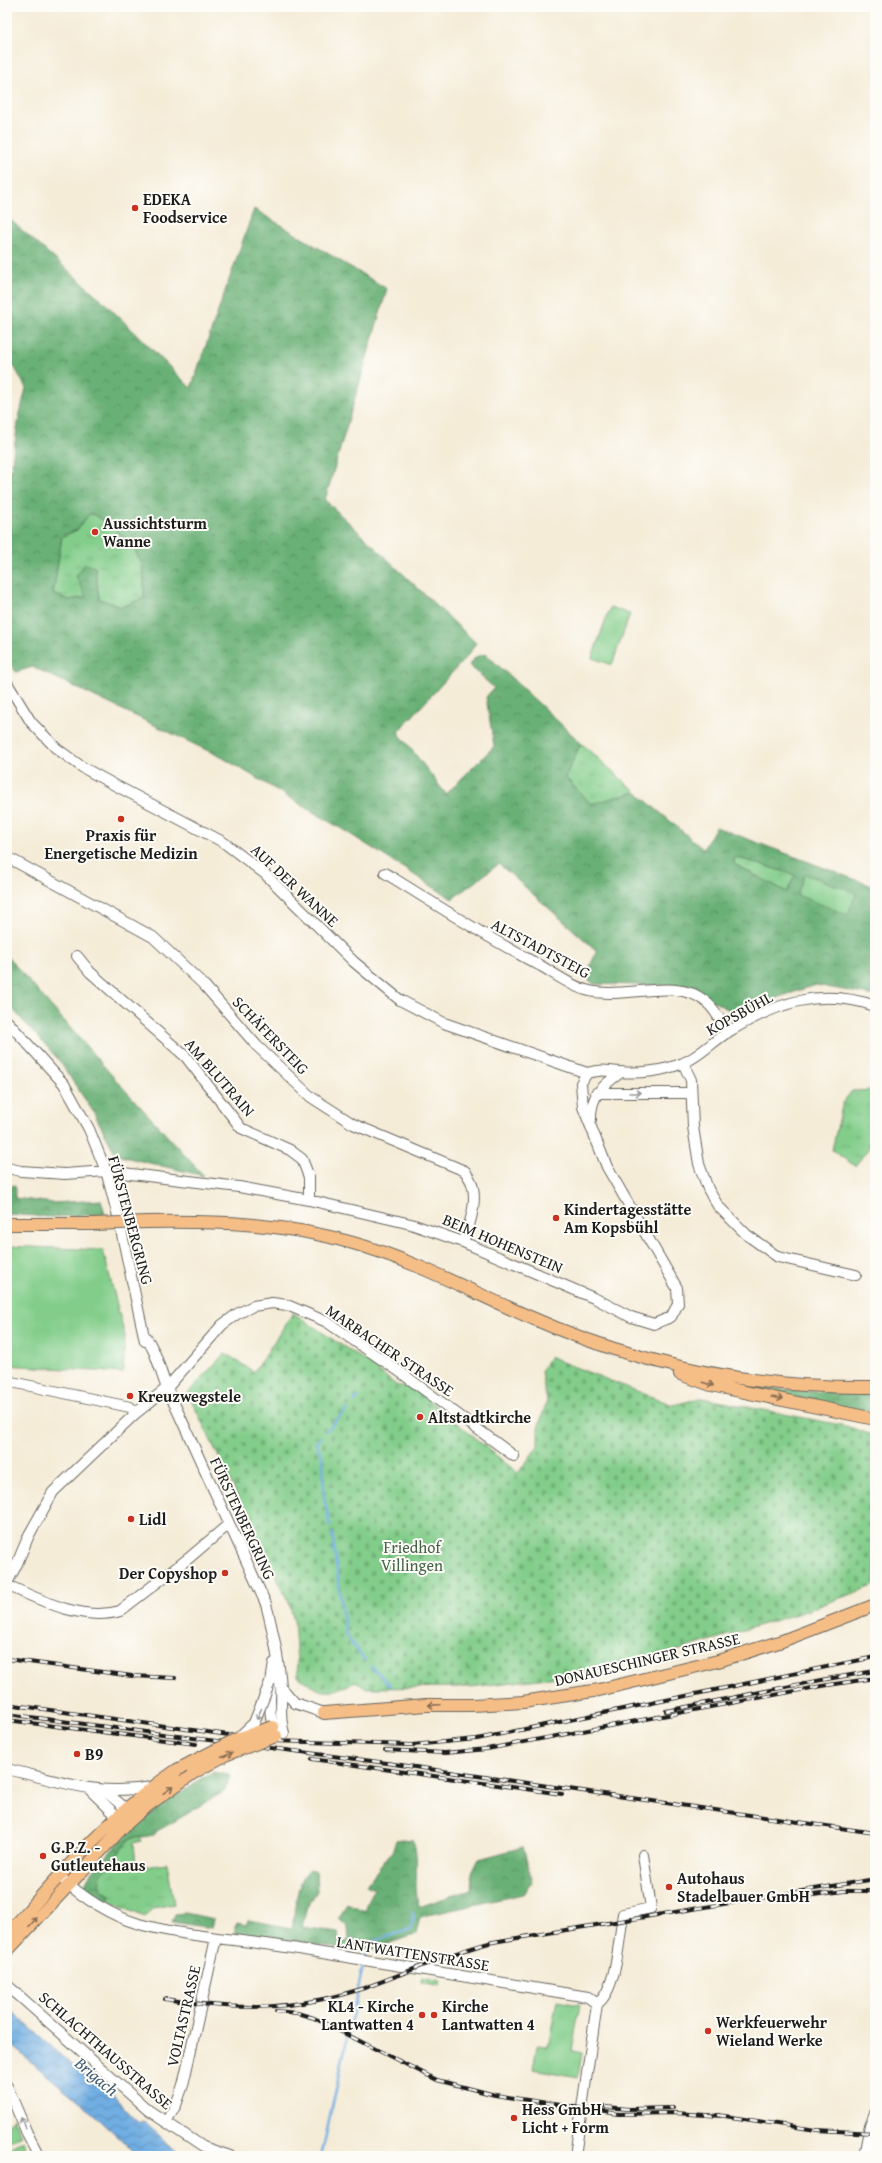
<svg xmlns="http://www.w3.org/2000/svg" width="882" height="2163" viewBox="0 0 882 2163" font-family="'Gentium Book Plus',serif">
<defs>
<pattern id="grass-tufts" width="24" height="20" patternUnits="userSpaceOnUse"><rect width="24" height="20" fill="#82cd8a"/><path d="M3 7l-1-3M5 7V3M7 7l1-3M15 17l-1-3M17 17v-4M19 17l1-3" fill="none" stroke="#70af76"/></pattern>
<pattern id="forest-crowns" width="20" height="18" patternUnits="userSpaceOnUse"><rect width="20" height="18" fill="#69b076"/><path d="M2 6a3 3 0 1 1 6 0M12 15a3 3 0 1 1 6 0" fill="none" stroke="#568e60"/></pattern>
<pattern id="cemetery-stones" width="16" height="16" patternUnits="userSpaceOnUse"><rect width="16" height="16" fill="#82cd8a"/><path d="M2 7V4a2 2 0 0 1 4 0v3zM10 15v-3a2 2 0 0 1 4 0v3z" fill="#70af76"/></pattern>
<pattern id="garden-furrows" width="10" height="10" patternUnits="userSpaceOnUse"><rect width="10" height="10" fill="#82cd8a"/><path d="M-1 1l2-2M0 10L10 0M9 11l2-2" fill="none" stroke="#70af76"/></pattern>
<pattern id="water-waves" width="16" height="10" patternUnits="userSpaceOnUse"><rect width="16" height="10" fill="#70ade2"/><path d="M0 5q4-4 8 0t8 0" fill="none" stroke="#5b8cb6"/></pattern>
</defs>
<rect width="100%" height="100%" fill="#fdfcf7"/>
<filter id="ink" filterUnits="userSpaceOnUse"><feTurbulence type="fractalNoise" baseFrequency=".025" numOctaves="2"/><feDisplacementMap in="SourceGraphic" scale="8" xChannelSelector="R" yChannelSelector="G"/><feConvolveMatrix kernelMatrix="1 2 1 2 8 2 1 2 1" color-interpolation-filters="sRGB"/></filter>
<filter id="wash" filterUnits="userSpaceOnUse"><feTurbulence type="fractalNoise" baseFrequency=".012" numOctaves="4" result="noise"/><feDisplacementMap in="SourceGraphic" scale="16" xChannelSelector="R" yChannelSelector="G"/><feGaussianBlur stdDeviation="0.9" result="paint"/><feColorMatrix in="noise" values="0 0 0 0 0 0 0 0 0 0 0 0 0 0 0 0 0 1.4 0 .05"/><feComposite in="paint" operator="in"/></filter>
<g filter="url(#wash)">
<rect width="100%" height="100%" fill="#f5ecd8"/>
<path fill="url(#grass-tufts)" stroke="#4f7453" d="M89,513c19,7 41,27 50,45 6,11 5,28 5,40l-22,9 -23,-8 -4,-32 -9,30 -17,3 -16,-6 9,-58 15,-6z
M581,743l55,49 -45,12 -26,-27z
M735,857l61,18 -9,17 -54,-28z
M875,1090v50l-20,26 -23,-16 11,-48 9,-11z
M140,1837l1,4 -7,2 2,24 31,-4 7,41 -21,4 -8,9 -38,-16 3,-6 -9,-5 -2,-6 2,-9 29,-36z
M13,2117l8,18 -14,8v-18z
M23,2140l6,16h-22v-10l2,2z"/>
<path fill="url(#forest-crowns)" stroke="#426649" fill-rule="evenodd" d="M254,209l133,80 -62,211 151,143 -7,11 -71,78 48,62 48,-48 -8,-49 8,-9 -25,-23 6,-8 11,-3 95,89 -16,34 26,27 45,-12 67,57 13,-22 159,60v109l-59,-11 -83,27 -48,-26 -91,-2 -9,-7 12,-26 -98,-87 -47,35 -102,-65 -127,-76 -190,-91 -17,5 -9,-12v-166l12,-77 7,-29 -11,-20 -8,-8v-143l96,84 88,87zM90,513c18,8 40,27 49,45 6,11 5,28 5,40l-22,9 -23,-8 -4,-32 -10,-3 -9,12 10,21 -17,3 -16,-6 9,-58 15,-6zM735,857l60,18 -8,17 -53,-28z
M7,956l109,124 88,96 -88,-21 -22,-42 -36,-54 -51,-56z
M7,1185l8,1v12l38,5 48,-3 4,14 -54,3 -44,-3z
M748,1386l57,5 70,2v24l-128,-30z
M212,1772l18,3 -5,16c-24,13 -46,29 -70,41l-1,3 -24,4 -29,36 -2,10 2,5 9,5 -3,6c-10,-3 -19,-4 -23,-14 4,-13 14,-22 23,-32 31,-33 66,-60 105,-83z
M403,1839l10,1c8,22 -1,46 6,67l52,-18 1,-16 7,-14 44,-12 9,35 -9,12 -103,23 -4,17 -43,15 -19,1 -120,-17 3,-10 9,2 2,-5 44,8c3,-18 4,-47 18,-59l6,3 1,19 -10,16 -5,20 36,5 1,10 10,-1 -1,-14 -9,-8 8,-16 18,8 9,-22 -8,-4 27,-35 3,-10z
M185,1913l29,6 -2,9 -40,-6 3,-8z"/>
<path fill="url(#cemetery-stones)" stroke="#4f7453" d="M293,1313l77,51 26,21 19,4 103,84 20,-27v-18l9,-27 -6,-29 8,-15 124,48 29,-7 144,28 29,10v149l-72,27 -134,41 -112,24 -87,10 -105,1 -9,-7c-27,14 -34,15 -58,-5l-4,-55 -5,-18 -101,-210 37,-40 29,19z"/>
<path fill="url(#garden-furrows)" stroke="#4f7453" d="M422,1977l19,4 -1,5 -19,-4z"/>
<path fill="#82cd8a" stroke="#4f7453" d="M610,607l20,7 -18,51 -20,-7z
M805,874l51,19 -8,22 -51,-20z
M7,1246l96,4 22,86 -2,37 -116,-8z
M557,2000l23,4 -8,47 10,2 -4,24 -45,-8 4,-23 11,1z"/>
<path fill="url(#water-waves)" stroke="#46647f" d="M7,2007l75,67 25,15 28,30 4,3 4,-1 39,35h-43l-52,-48 -80,-66z"/>
<g fill="none" stroke-linecap="round" stroke-linejoin="round">
<path stroke="#70ade2" stroke-width="2.5" d="M354,1401l4,-4
M326,1431l21,-22
M321,1437l-5,6 7,16 1,38 6,29
M332,1533l13,98 2,6 18,23
M371,1666l20,20
M365,1957l4,-14 42,-14 3,-8 -1,-8
M322,2153l42,-191"/>
</g>
</g>
<g filter="url(#ink)">
<g fill="none" stroke-linecap="round" stroke-linejoin="round">
<defs>
<path id="minor" d="M7,683l24,39 25,26 26,19 29,16 112,59 41,31 90,89 46,38 44,23 143,50
M7,857l146,80 51,48 53,61 54,51 42,27 112,47c2,4 6,9 7,13 6,17 -3,43 -9,58
M385,873c52,32 102,65 156,93 14,8 30,20 45,24 36,11 89,-14 119,11 10,8 16,20 22,32
M77,956l13,16 96,85 55,71 49,22 12,9 7,18v23
M7,1021l57,63 25,45 17,42 12,45 27,125
M683,1063l8,17 2,47 6,37 9,25 10,17 29,29 31,22 78,18
M587,1073c14,-4 19,-2 33,-1 19,2 44,-1 63,-9 16,-6 30,-22 45,-31 48,-29 92,-45 147,-26
M596,1093h95
M591,1120c-1,-24 11,-34 29,-47
M7,1168l14,3 44,3 41,-3 133,16 70,13 102,24 52,18 133,57 35,18 23,7 17,-7 7,-13 -1,-16 -70,-121 -24,-60 -2,-24 6,-10
M144,1335c13,16 15,34 23,53l99,216c7,27 13,55 15,83 1,16 -2,31 3,46
M7,1381l123,26 6,6
M7,1583l9,-17 13,-31 24,-43 83,-79 31,-25 55,-63 15,-11 16,-8 19,-3 15,2 40,17 69,47 118,87
M7,1585c33,15 76,37 113,26l69,-53 40,-34
M274,1663c-4,23 -7,48 1,71
M281,1687l14,16 29,10
M7,1769c53,12 90,28 145,18
M90,1790l33,32
M105,1791l27,23
M59,1876c23,21 50,39 80,48 48,13 98,15 147,23 100,16 201,33 302,50l9,7
M7,1985l141,125 55,37 27,9
M597,2004c20,-14 22,-66 26,-90l28,-6 -8,-53
M7,2086l20,47 12,23
M166,2122l10,-17 7,-20 33,-147
M575,2156l22,-152
M864,2156l6,-31 5,-12"/>
<path id="major" d="M147,1222c70,-1 138,1 206,21 60,17 115,47 172,72 112,50 227,74 350,72
M7,1224h87
M680,1374l31,11 164,34
M324,1713l102,-8h47l50,-3 76,-12 119,-29 64,-20 93,-36
M7,1935c52,-59 104,-121 170,-165
M7,1951l118,-126 19,-17 49,-35"/>
</defs>
<use href="#minor" stroke="#68655e" stroke-width="12"/>
<use href="#major" stroke="#68655e" stroke-width="14"/>
<use href="#minor" stroke="#fff" stroke-width="10"/>
<use href="#major" stroke="#f6be87" stroke-width="12"/>
<defs>
<path id="rail" d="M7,1659l125,17 43,2
M7,1704l265,37 140,4 65,-6 398,-82
M666,1711l155,-31 54,-9
M7,1714l380,49 488,70
M7,1720l189,24
M385,1750l60,3 42,-4 335,-63 53,-8
M312,1759l250,35
M790,1898l54,-7h31
M165,1999c73,12 128,12 199,-11 43,-15 84,-35 129,-46l382,-63
M276,2011l21,2 17,5 123,62 58,15 124,19 54,-1 50,3
M605,2107l24,2 44,-1
M718,2115l98,15 59,3"/>
</defs>
<use href="#rail" stroke="#1c1c1c" stroke-width="4"/>
<use href="#rail" stroke="#fdfcf7" stroke-width="2.5" stroke-dasharray="8" stroke-linecap="butt"/>
<defs>
<path id="minor-bridge" d="M240,1736l14,-13 16,-41"/>
<path id="major-bridge" d="M94,1224l53,-2
M177,1770l60,-31 36,-12
M193,1773l32,-18 51,-19"/>
</defs>
<use href="#minor-bridge" stroke="#68655e" stroke-width="12" stroke-linecap="butt"/>
<use href="#major-bridge" stroke="#68655e" stroke-width="14" stroke-linecap="butt"/>
<use href="#minor-bridge" stroke="#fff" stroke-width="10"/>
<use href="#major-bridge" stroke="#f6be87" stroke-width="12"/>
</g>
<defs><path id="oneway-shaft" d="M-6 0H5M1.5-3L5.5 0L1.5 3" fill="none" stroke-width="1.6" stroke-linecap="round" stroke-linejoin="round"/></defs>
<g stroke="#999">
<use href="#oneway-shaft" transform="translate(635 1093)"/>
<use href="#oneway-shaft" transform="translate(259 1714) rotate(114)"/>
<use href="#oneway-shaft" transform="translate(23 2123) rotate(-110)"/>
</g>
<g stroke="#896d52">
<use href="#oneway-shaft" transform="translate(708 1384) rotate(16)"/>
<use href="#oneway-shaft" transform="translate(777 1398) rotate(11)"/>
<use href="#oneway-shaft" transform="translate(434 1705) rotate(178)"/>
<use href="#oneway-shaft" transform="translate(227 1755) rotate(-24)"/>
<use href="#oneway-shaft" transform="translate(168 1790) rotate(-35)"/>
<use href="#oneway-shaft" transform="translate(33 1922) rotate(-48)"/>
</g>
</g>
<g fill="#c8321e" stroke="#fdfcf7" stroke-width="1.5">
<circle cx="135" cy="208" r="4"/>
<circle cx="95" cy="532" r="4"/>
<circle cx="121" cy="819" r="4"/>
<circle cx="556" cy="1218" r="4"/>
<circle cx="130" cy="1396" r="4"/>
<circle cx="420" cy="1417" r="4"/>
<circle cx="131" cy="1519" r="4"/>
<circle cx="225" cy="1573" r="4"/>
<circle cx="77" cy="1754" r="4"/>
<circle cx="43" cy="1856" r="4"/>
<circle cx="669" cy="1887" r="4"/>
<circle cx="422" cy="2015" r="4"/>
<circle cx="434" cy="2015" r="4"/>
<circle cx="708" cy="2031" r="4"/>
<circle cx="514" cy="2118" r="4"/>
</g>
<g text-anchor="middle" dominant-baseline="central" stroke-width="4" stroke-linejoin="round" paint-order="stroke">
<g font-size="16" font-weight="bold" fill="#1c1c1c" stroke="#fdfcf7" text-anchor="start">
<text x="143" y="199">EDEKA<tspan x="143" dy="18">Foodservice</tspan></text>
<text x="103" y="523">Aussichtsturm<tspan x="103" dy="18">Wanne</tspan></text>
<text x="121" y="835" text-anchor="middle">Praxis für<tspan x="121" dy="18">Energetische Medizin</tspan></text>
<text x="564" y="1209">Kindertagesstätte<tspan x="564" dy="18">Am Kopsbühl</tspan></text>
<text x="138" y="1396">Kreuzwegstele</text>
<text x="428" y="1417">Altstadtkirche</text>
<text x="139" y="1519">Lidl</text>
<text x="217" y="1573" text-anchor="end">Der Copyshop</text>
<text x="85" y="1754">B9</text>
<text x="51" y="1847">G.P.Z. -<tspan x="51" dy="18">Gutleutehaus</tspan></text>
<text x="677" y="1878">Autohaus<tspan x="677" dy="18">Stadelbauer GmbH</tspan></text>
<text x="414" y="2006" text-anchor="end">KL4 - Kirche<tspan x="414" dy="18">Lantwatten 4</tspan></text>
<text x="442" y="2006">Kirche<tspan x="442" dy="18">Lantwatten 4</tspan></text>
<text x="716" y="2022">Werkfeuerwehr<tspan x="716" dy="18">Wieland Werke</tspan></text>
<text x="522" y="2109">Hess GmbH<tspan x="522" dy="18">Licht + Form</tspan></text>
</g>
<g font-size="16" fill="#1c1c1c" stroke="#fdfcf7">
<text transform="translate(295 885) rotate(43)">AUF DER WANNE</text>
<text transform="translate(541 948) rotate(28)">ALTSTADTSTEIG</text>
<text transform="translate(739 1013) rotate(-29)">KOPSBÜHL</text>
<text transform="translate(271 1035) rotate(46)">SCHÄFERSTEIG</text>
<text transform="translate(220 1077) rotate(49)">AM BLUTRAIN</text>
<text transform="translate(131 1220) rotate(75)">FÜRSTENBERGRING</text>
<text transform="translate(503 1243) rotate(23)">BEIM HOHENSTEIN</text>
<text transform="translate(390 1350) rotate(34)">MARBACHER STRASSE</text>
<text transform="translate(243 1518) rotate(65)">FÜRSTENBERGRING</text>
<text transform="translate(647 1659) rotate(-13)">DONAUESCHINGER STRASSE</text>
<text transform="translate(413 1953) rotate(9)">LANTWATTENSTRASSE</text>
<text transform="translate(183 2016) rotate(-77)">VOLTASTRASSE</text>
<text transform="translate(106 2050) rotate(41)">SCHLACHTHAUSSTRASSE</text>
</g>
<g font-size="16" fill="#456348" stroke="#fdfcf7">
<text x="412" y="1547">Friedhof<tspan x="412" dy="18">Villingen</tspan></text>
</g>
<g font-size="17" font-style="italic" fill="#425d75" stroke="#fdfcf7">
<text transform="translate(97 2076) rotate(40)">Brigach</text>
</g>
</g>
<rect width="882" height="2163" fill="none" stroke="#fdfcf7" stroke-width="24"/>
</svg>
